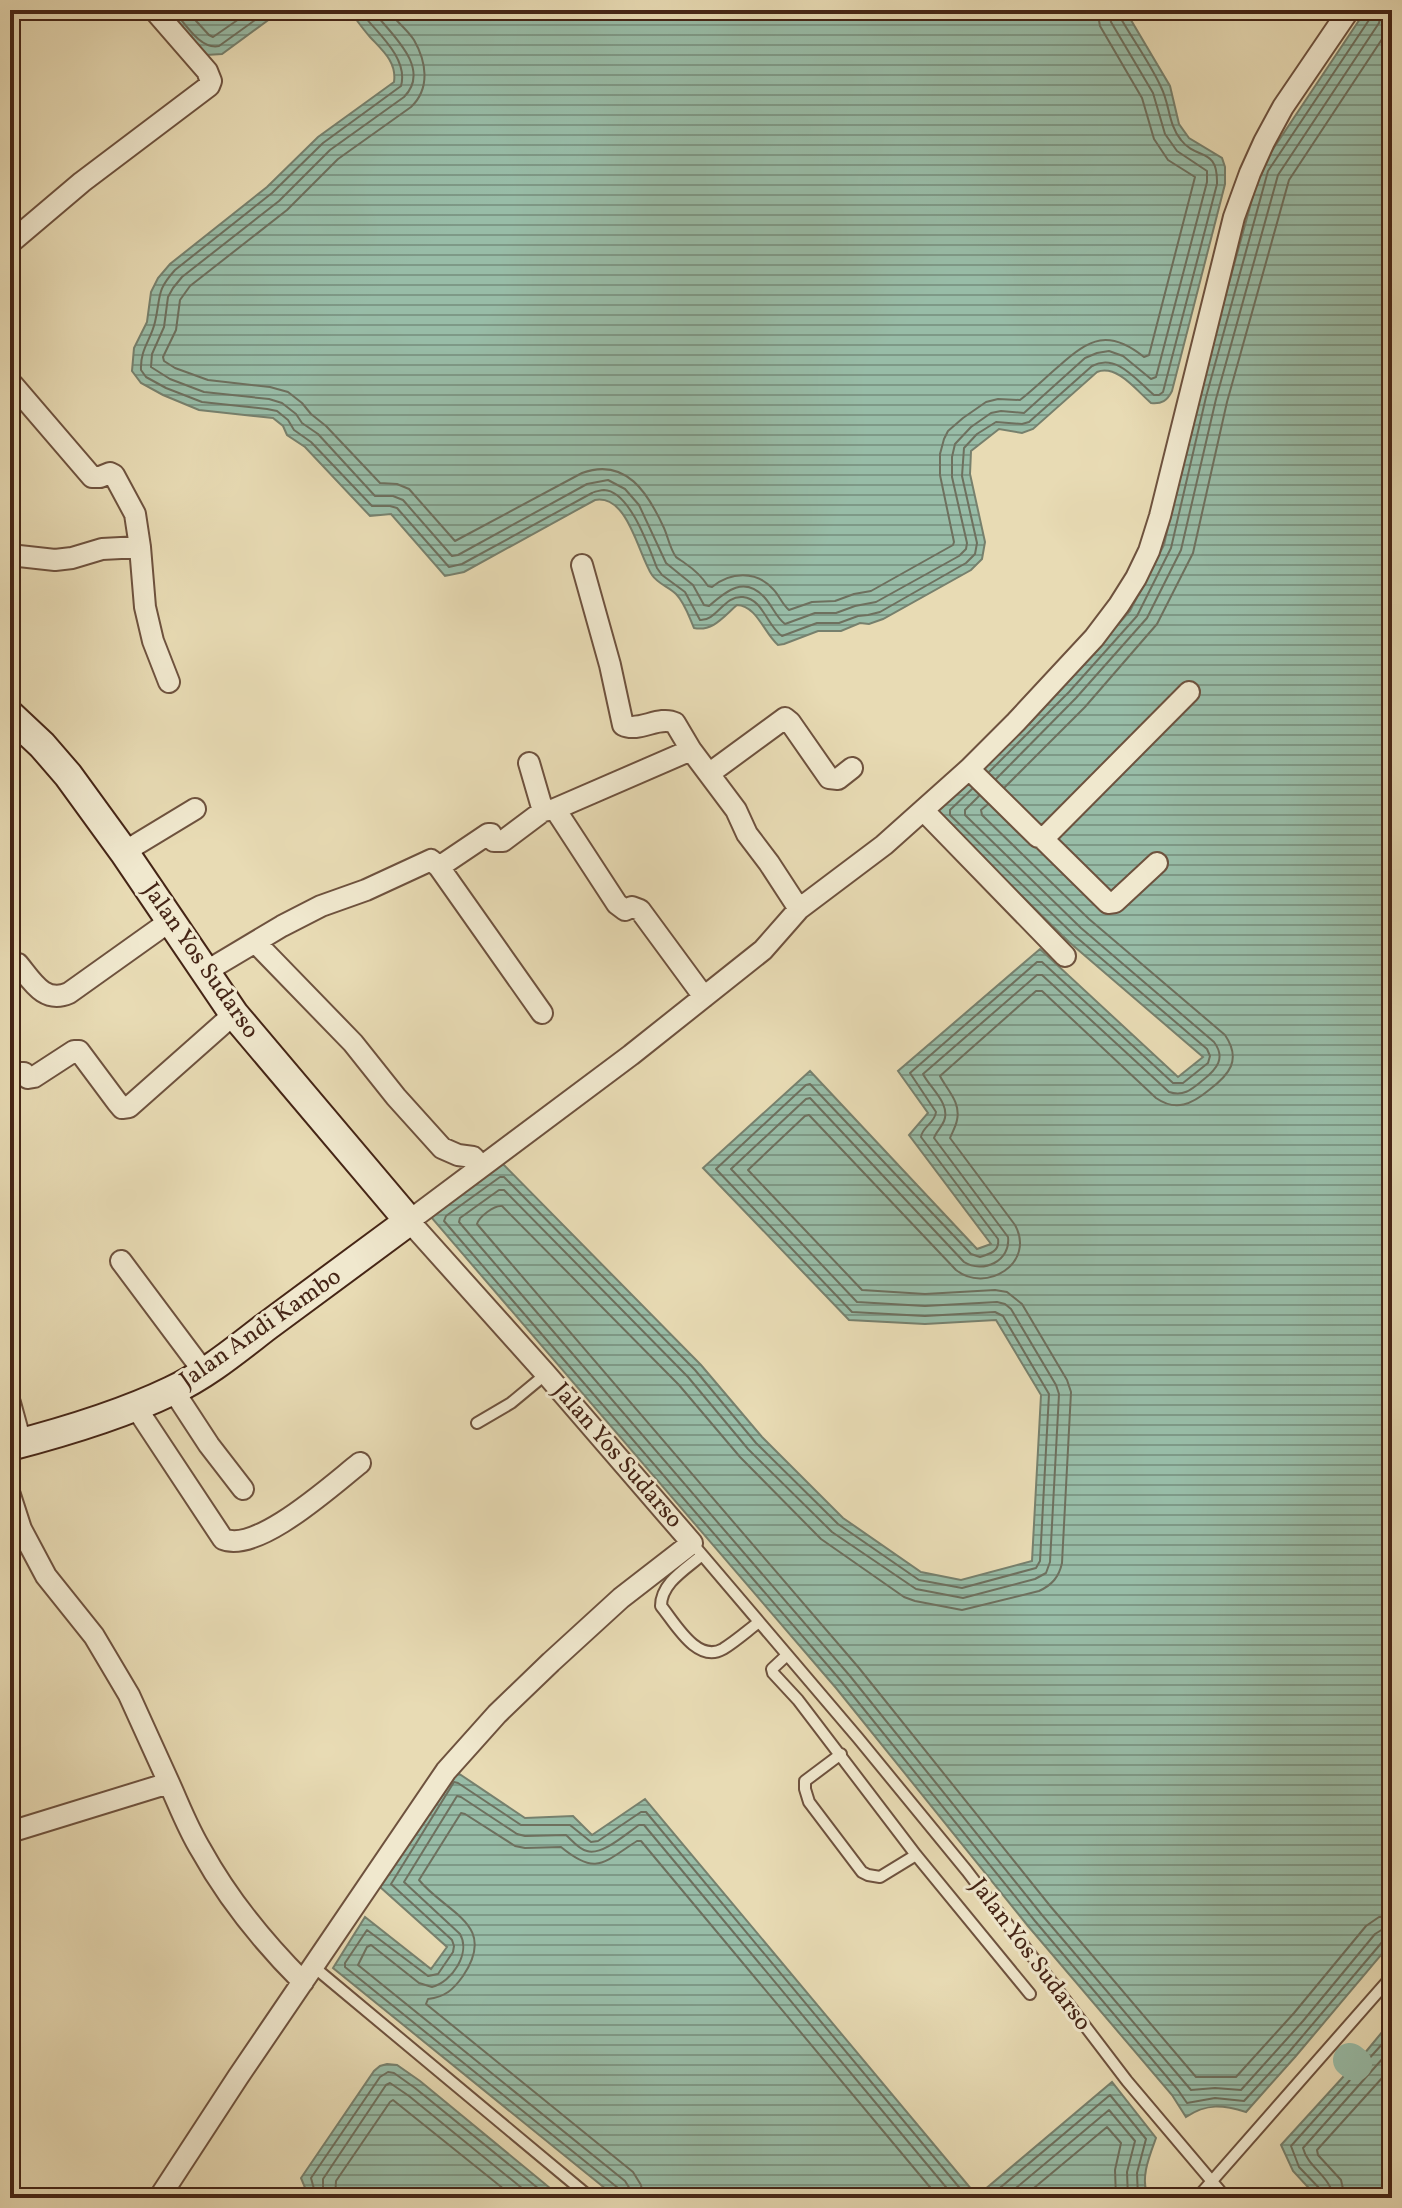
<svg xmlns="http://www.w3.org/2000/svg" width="1402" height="2208" viewBox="0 0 1402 2208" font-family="Vollkorn,serif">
<defs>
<pattern id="water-rules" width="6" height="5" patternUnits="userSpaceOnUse" patternTransform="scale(2)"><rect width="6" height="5" fill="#98bca7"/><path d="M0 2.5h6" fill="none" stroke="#7e9987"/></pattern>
</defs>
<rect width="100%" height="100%" fill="#e8dbb4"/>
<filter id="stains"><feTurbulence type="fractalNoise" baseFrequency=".0025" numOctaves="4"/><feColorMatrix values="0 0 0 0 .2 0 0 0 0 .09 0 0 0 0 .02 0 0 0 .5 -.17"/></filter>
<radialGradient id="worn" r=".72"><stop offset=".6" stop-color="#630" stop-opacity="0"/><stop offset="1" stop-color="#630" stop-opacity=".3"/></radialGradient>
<path fill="url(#water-rules)" stroke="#77806d" stroke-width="2" d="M162,10h120l-60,44 -16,1z
M349,10h776l45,76 9,38 10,14 33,20 3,9v17l-53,207c-5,10 -10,13 -21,12 -14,-12 -34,-39 -54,-31l-64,57 -11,4 -23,-4 -28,22 -1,23 15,68 -3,17 -11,11 -88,49 -14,5 -9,-1 -19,8h-23l-34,13 -6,1c-14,-12 -21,-39 -41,-40 -13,11 -24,27 -43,23 -5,-11 -9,-25 -18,-34 -7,-7 -18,-10 -24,-19 -14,-21 -24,-81 -57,-75l-131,72 -19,4 -54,-62 -21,2 -65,-69 -18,-12 -4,-9 -10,-8 -74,-8 -36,-15 -22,-12 -9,-12 2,-23 13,-26 4,-30 7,-14 12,-14 97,-77 51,-50 76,-55c3,-20 -12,-32 -24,-45 -8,-9 -14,-18 -21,-27z
M1366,10h26v1932l-97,115 -49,55c-23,-7 -39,-9 -60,5l-14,-22 -144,-169 -192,-238 -405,-471 72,-53 198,201 61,72 81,81 78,54 40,8 71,-19 9,-166 -45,-75 -71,4 -76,-4 -146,-152 107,-97 167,178 14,-5 -82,-109 19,-22 -30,-42 142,-122 138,128 25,-20 -134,-115 -133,-130 127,-126 67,-75 34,-66 34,-150 63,-228z
M452,1769l73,49 48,-2 19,19 53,-36 332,397 135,-114 44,56c-7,19 -16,40 -8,60h-531l-284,-230 32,-51 66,52 16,-22 -68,-61z
M1392,2020v178h-74l-25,-27 -12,-26 83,-91z
M387,2064l10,1 23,16 142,117h-258l2,-8 -5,-12 73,-107 6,-5z"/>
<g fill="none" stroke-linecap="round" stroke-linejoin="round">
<path stroke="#6e705e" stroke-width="2" d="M173,10c12,13 27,40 46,36l50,-36
M186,10l23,25 4,2 39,-27
M359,10c16,21 50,47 42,76l-78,57 -51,50 -97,77c-19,21 -14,26 -20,52 -4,18 -15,27 -14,48l5,7 20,11 36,14 65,7 10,2 11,9 6,10 17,12 61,64h18l7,2 52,59 13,-3 130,-71c1,-1 10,-3 12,-3 26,1 45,58 53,78l5,7 23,17 15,28c17,1 24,-25 43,-23 20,2 24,29 39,39l35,-13h22l19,-7 10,-1 12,-3 86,-49 9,-9 2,-11 -15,-67 2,-28 13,-14 19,-12 26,2 7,-2 63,-56c25,-13 44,14 62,29h5l4,-3 54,-208c1,-38 -20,-23 -36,-44 -13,-16 -11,-35 -20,-53 -11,-24 -28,-47 -41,-70l-1,-7
M372,10c17,22 61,58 32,87l-74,53 -51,51 -97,76 -9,11 -5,9 -4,30 -12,27 -1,13 19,12 34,13 65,7 13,4 14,11 6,9 16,11 57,62h18l10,4 49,56 6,-1 129,-71 21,-4 17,9 14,16 27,58 27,22 11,20 5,1c17,-15 36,-31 56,-8 8,9 11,19 20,26l30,-11h21l19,-7 21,-4 83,-46 7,-7 1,-6 -15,-66v-20l3,-13 16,-17 20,-14 10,-2 23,2 61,-55 12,-5 12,-2 14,5 28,23 5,-2 51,-195v-11l-30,-20 -12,-17 -12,-41 -42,-71 -2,-12
M387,10c8,10 20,19 27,30 12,21 17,48 -3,67l-73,52 -51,51 -97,76 -10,14 -4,30 -13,27 1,4 11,7 33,12 62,7 18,5 14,11 9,11 15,12 54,57 17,1 12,5 46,52 127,-68c44,-16 66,20 82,55 4,9 6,21 12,29 1,1 9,6 10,7 9,6 16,13 22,22l4,1c18,-15 44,-17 61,2 6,6 9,15 16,21l23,-8 23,-1 19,-7 17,-3 82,-46 1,-3 -14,-67v-21l4,-15 4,-8 15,-13 23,-16 12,-3 22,1c14,-11 26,-23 39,-34 31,-28 50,-37 85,-9l5,-2 46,-178 -27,-17 -14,-21 -12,-41 -42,-72 -3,-16
M989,772l80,-80 68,-76 34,-68 35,-151 62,-226 103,-154 1,-7
M996,779l80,-81 71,-80 34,-68 35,-151 62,-224 101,-152 3,-13
M1005,787l80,-80 72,-83 36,-71 34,-151 62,-222 103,-156
M972,789l-22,21v5l125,121 132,113 3,7 -2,7 -25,20h-10l-131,-121h-5l-127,111 26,39c-1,11 -14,15 -15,25l77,102c2,12 -8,15 -18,18l-9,-3 -161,-170 -4,1 -90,84 136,143 73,4 70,-4 8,4 46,78 -9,167 -4,7 -74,20 -43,-8 -81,-56 -82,-81 -61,-73 -191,-193h-4l-54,39 -2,5 398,461 193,239 143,169 9,13 28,-5 29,3 45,-49 94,-111 9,-3
M979,796l-14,14v5l116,113 133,114c12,16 3,27 -11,38 -11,9 -19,17 -34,12l-127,-117h-5l-114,99c7,14 28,30 21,47 -3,7 -8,11 -10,17l74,99c3,24 -25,37 -44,25l-154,-164 -4,1 -75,70 126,133 68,4 72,-4 8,2 6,5 45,76 3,9 -9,168 -4,11 -11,6 -72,19 -47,-9 -84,-57 -84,-83 -60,-72 -184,-187h-5l-39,28 -1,4 391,454 192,239 149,175 24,-2 26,2 62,-69 72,-87 8,-5 9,-1
M988,804l-7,6 1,5 107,104 136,116c17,25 4,40 -16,55 -17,14 -33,22 -53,8l-114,-107h-6l-96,85c7,14 21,26 17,44 -1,6 -5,13 -7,18l65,87c21,38 -29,69 -59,45l-147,-155 -4,1 -57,54 114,120 63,4 70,-4 12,2 15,12 45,76 4,12 -9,171c-3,14 -10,22 -23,28l-77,19 -47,-9 -11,-4 -83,-58 -81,-82 -61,-72 -177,-179c-8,-1 -23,11 -25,18l382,444 192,239 145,170h40l58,-64 72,-87 13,-9 13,-1
M312,2198l2,-9 -3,-11 69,-101 8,-5 6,1 21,15 135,110
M323,2198v-19l63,-94 4,-2 19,13 125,102
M335,2198l1,-17 54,-79 3,-2 122,98
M621,2198l-3,-10 -273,-221v-4l22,-33 61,46 10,-2 15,-22 1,-6 -2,-6 -61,-56 63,-102 4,1 63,42h49l21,17 7,-1 43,-29h5l322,386
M631,2198l-1,-9 -5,-8 -267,-216 9,-18 4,-2 48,38 13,4c20,-5 39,-34 28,-53l-56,-52 53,-86 4,1 56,37 8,2 41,-1c6,5 12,14 21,16 15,5 40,-18 52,-26h5l311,373
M643,2198l-2,-13 -8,-13 -207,-168 2,-5c17,-2 25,-9 35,-23 35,-52 -16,-62 -44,-96l42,-67 4,1 50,32 10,2 36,-1c35,29 42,16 76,-6h4l298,357
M988,2198l122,-103 36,44 -9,34 1,25
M1004,2198l105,-88 26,31 -8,31 1,26
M1022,2198l85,-71 14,16 -6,27 1,28
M1323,2198l-2,-8 -22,-23 -8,-21 101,-113
M1333,2198c-1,-21 -25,-30 -30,-50l89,-100
M1345,2198l-4,-18 -23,-25 -1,-5 75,-83"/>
<path stroke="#98bca7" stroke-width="34" d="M1350,2060l5,4"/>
<defs>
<path id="lane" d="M477,1423l34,-20 35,-29
M692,1543l166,195 109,133 160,210 99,117
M702,1555c-16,14 -41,28 -41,51 14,17 36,58 62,43 13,-8 24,-18 36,-27
M787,1655l-15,14 1,4 25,27 118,155 114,139
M841,1754l-36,27v8l4,13 53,70 6,3 12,2 36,-22
M314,1967l277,231
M1197,2198l195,-222"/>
<path id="street" d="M10,13l6,-3
M10,243l72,-61 127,-96 2,-5 -4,-10 -53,-61
M10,385h3l79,92h8l10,-4 4,2 21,39 5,33 -38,2 -30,9 -17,2 -45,-5
M140,547l5,60 8,34 16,41
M582,565l28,100 13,60c16,8 36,-10 52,-2l16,27 45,60 11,24 22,29 30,46
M529,763l14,48 12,-2 62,95 8,6 7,-3 8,3 64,87
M969,769l69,68h7l144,-145
M710,773l75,-55 5,4 39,56 9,1 14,-11
M555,809l136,-59
M924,811l141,145
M1042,838l66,65 7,-1 42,-39
M124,852l71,-43
M439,867l103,146
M256,943l97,100 43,54 46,51 16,7 15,2 8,9
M18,964c14,17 26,40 51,29l101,-72
M205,972l77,-46 39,-20 45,-16 65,-30 8,7 49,-33h3l3,7h9l40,-30
M10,1082l10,-9h4l4,5 6,-1 40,-26h5l38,51 5,6 7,-1 105,-93
M121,1261l83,111
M173,1390l36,55 34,44
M10,1403l11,40
M135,1406l88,133c34,15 110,-55 137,-76
M10,1495l11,34 25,47 48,60 35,59 40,88 -159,49
M169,1783c10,22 19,46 32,67 27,49 63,93 102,132
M159,2198l79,-121 208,-306 51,-57 54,-52 70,-64 71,-55 -146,-169 -137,-153 222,-166 132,-105 36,-41 85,-64 85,-76 47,-47 78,-84 25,-33 17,-27 13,-27 11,-35 74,-299 16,-44 14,-31 19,-35 66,-97"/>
<path id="secondary" d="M10,715l32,30 26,30 56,77 110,162 175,207c-47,35 -94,70 -142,105 -30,23 -61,49 -96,65 -50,24 -107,41 -161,55"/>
</defs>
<use href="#lane" stroke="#6e523e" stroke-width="14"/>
<use href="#street" stroke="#6e523e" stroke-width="24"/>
<use href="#secondary" stroke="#452516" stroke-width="32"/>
<use href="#lane" stroke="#f0e8ce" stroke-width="10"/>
<use href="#street" stroke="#f0e8ce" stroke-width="20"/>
<use href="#secondary" stroke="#f0e8ce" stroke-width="28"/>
</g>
<g text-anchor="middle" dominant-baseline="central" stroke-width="6" stroke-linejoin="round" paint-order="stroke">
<g font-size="24" fill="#452516" stroke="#f0e8ce">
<text transform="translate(200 961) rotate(55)">Jalan Yos Sudarso</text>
<text transform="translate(261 1329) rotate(-35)">Jalan Andi Kambo</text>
<text transform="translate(617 1456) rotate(49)">Jalan Yos Sudarso</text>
<text transform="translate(1030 1955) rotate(53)">Jalan Yos Sudarso</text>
</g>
</g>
<rect width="1402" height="2208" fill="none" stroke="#e8dbb4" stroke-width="40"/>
<rect x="12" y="12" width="1378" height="2184" fill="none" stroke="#452516" stroke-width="4"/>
<rect x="20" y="20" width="1362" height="2168" fill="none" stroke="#452516" stroke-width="2"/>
<rect width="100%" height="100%" filter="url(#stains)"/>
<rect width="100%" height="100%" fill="url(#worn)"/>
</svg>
